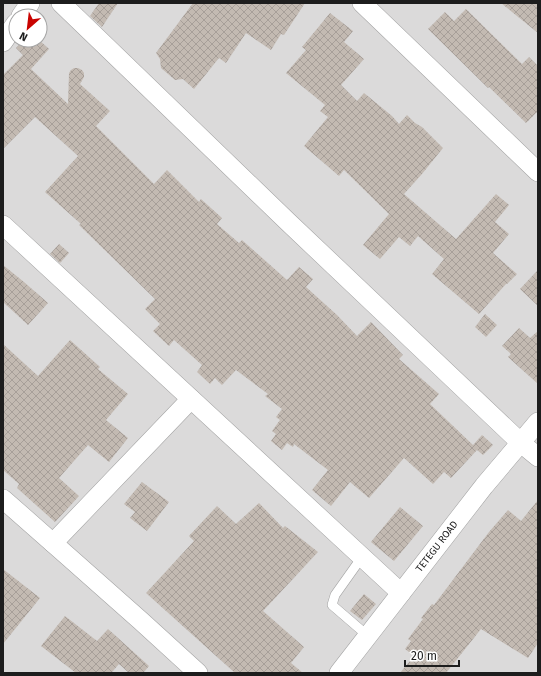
<svg xmlns="http://www.w3.org/2000/svg" width="541" height="676" viewBox="0 0 541 676" font-family="'Fira Sans',sans-serif">
<defs>
<pattern id="building-cross-hatch" width="8" height="8" patternUnits="userSpaceOnUse"><rect width="8" height="8" fill="#c3bab2"/><path d="M0 0l8 8M0 8l8-8" fill="none" stroke="#a79f99"/></pattern>
</defs>
<rect width="100%" height="100%" fill="#eeeae2"/>
<path fill="#dbdada" fill-rule="evenodd" d="M3,3h535v670h-535zM16,16h24v24h-24z"/>
<path fill="url(#building-cross-hatch)" d="M99,3h19l-16,24 -12,-11z
M193,3h112l-21,32 -3,-1 -10,16 -25,-17 -20,30 -7,-5 -25,31 -11,-10 -8,1 -14,-12 -1,-9 -4,-6z
M501,3h37v30z
M466,9l56,55 7,-7 9,9v45l-12,12 -37,-36 -1,1 -60,-59 17,-17 9,9z
M330,13l23,18 -9,11 20,17 -23,26 16,16 7,-8 28,23 7,8 8,-9 8,8 7,4 21,21 -21,26 -18,20 52,45 40,-45 13,11 -14,17 14,12 -16,19 24,21 -10,10h-1l-27,30 -47,-40 12,-15 -26,-23 -8,10 -11,-9 -19,22 -17,-14 26,-31 -45,-44 -5,6 -35,-30 24,-29 -8,-6 5,-6 -39,-32 20,-23 -4,-3z
M24,40h15l10,9 -18,20 37,35 1,-31 2,-3 3,-2h4l4,2 2,3v4l-4,7 30,27 -14,15 58,58 13,-14 32,32 2,-3 21,19 -5,6 22,19 3,-3 45,40 12,-13 14,12 -7,8 31,28 20,21 14,-14 32,33 -4,4 40,35 -9,10 43,41 9,-10 11,10 -10,10 -6,-5 -26,28 -7,-6 -11,12 -29,-26 -35,40 -19,-16 -19,24 -19,-16 16,-20 -34,-26 -1,3 -6,-4 -5,7 -11,-9 5,-7 -4,-3 8,-11 -4,-3 6,-8 -17,-13 3,-2 -32,-24 -14,15 -7,-7 -5,6 -13,-12 5,-7 -28,-25 -5,6 -16,-15 7,-7 -15,-15 10,-10 -76,-74 2,-1 -36,-32 33,-36 -43,-39 -32,32v-74l20,-20 -7,-7z
M59,244l10,9 -9,10 -10,-9z
M3,265l21,17 24,21 -20,22 -25,-23z
M538,270v36l-18,-17z
M485,314l12,11 -11,12 -11,-10z
M519,328l11,10 8,-7v53l-30,-27 3,-3 -9,-8z
M70,340l30,27 -2,2 30,25 -22,26 22,18 -19,24 -21,-17 -29,33 20,18 -24,26 -38,-34 2,-4 -16,-14v-126l35,32z
M142,482l27,20 -22,29 -17,-13 5,-6 -11,-8z
M538,500v143l-10,15 -47,-29 -35,44h-46l14,-17 -9,-7 6,-8 -3,-2 15,-20 -2,-1 11,-14 2,1 55,-73 19,-22 13,11z
M259,503l24,25 2,-2 33,26 -55,59 41,36 -13,16 12,10h-68l-89,-80 48,-52 -5,-5 28,-30 19,18z
M400,507l23,19 -29,35 -23,-19z
M3,569l37,29 -37,46z
M364,594l12,10 -14,16 -12,-9z
M65,616l32,25 11,-12 41,37 -6,7h-14l-10,-9 -8,9h-35l-35,-27z"/>
<g fill="none" stroke-linecap="round" stroke-linejoin="round">
<defs>
<path id="lane" d="M362,557l-27,38 -3,10 36,31"/>
<g id="street">
<path d="M61,3l226,218 234,222 17,14"/>
<path d="M362,3l176,169"/>
<path d="M21,16l9,-13"/>
<path d="M3,42l13,-19"/>
<path d="M3,225l398,368"/>
<path d="M3,499l68,60 70,62 57,52"/>
<path d="M53,543l138,-144"/>
<path id="s1" d="M339,673l145,-187 54,-64"/>
</g>
</defs>
<use href="#lane" stroke="#a4a4a4" stroke-width="10"/>
<use href="#street" stroke="#a4a4a4" stroke-width="20"/>
<use href="#lane" stroke="#fff" stroke-width="9"/>
<use href="#street" stroke="#fff" stroke-width="19"/>
</g>
<g text-anchor="middle" dominant-baseline="central" stroke-width="3.5" stroke-linejoin="round" paint-order="stroke">
<g font-size="10" fill="#1d1d1d" stroke="#fff">
<text stroke="none"><textPath href="#s1" startOffset="160">TETEGU ROAD</textPath></text>
</g>
</g>
<rect width="541" height="676" fill="none" stroke="#1d1d1d" stroke-width="8"/>
<g transform="translate(28 28) rotate(208)"><circle r="19" fill="#ffffff" stroke="#a5a5a5"/>
<path d="M0-3L7 15L0 10L-7 15Z" fill="#c90300"/>
<text y="-6" font-size="11" font-weight="bold" text-anchor="middle" fill="#1d1d1d">N</text>
</g>
<path d="M405 660v6h54v-6" fill="none" stroke="#1d1d1d" stroke-width="2"/>
<text x="411" y="660" font-size="12" fill="#1d1d1d" stroke="#ffffff" stroke-width="3" paint-order="stroke">20 m</text>
</svg>
